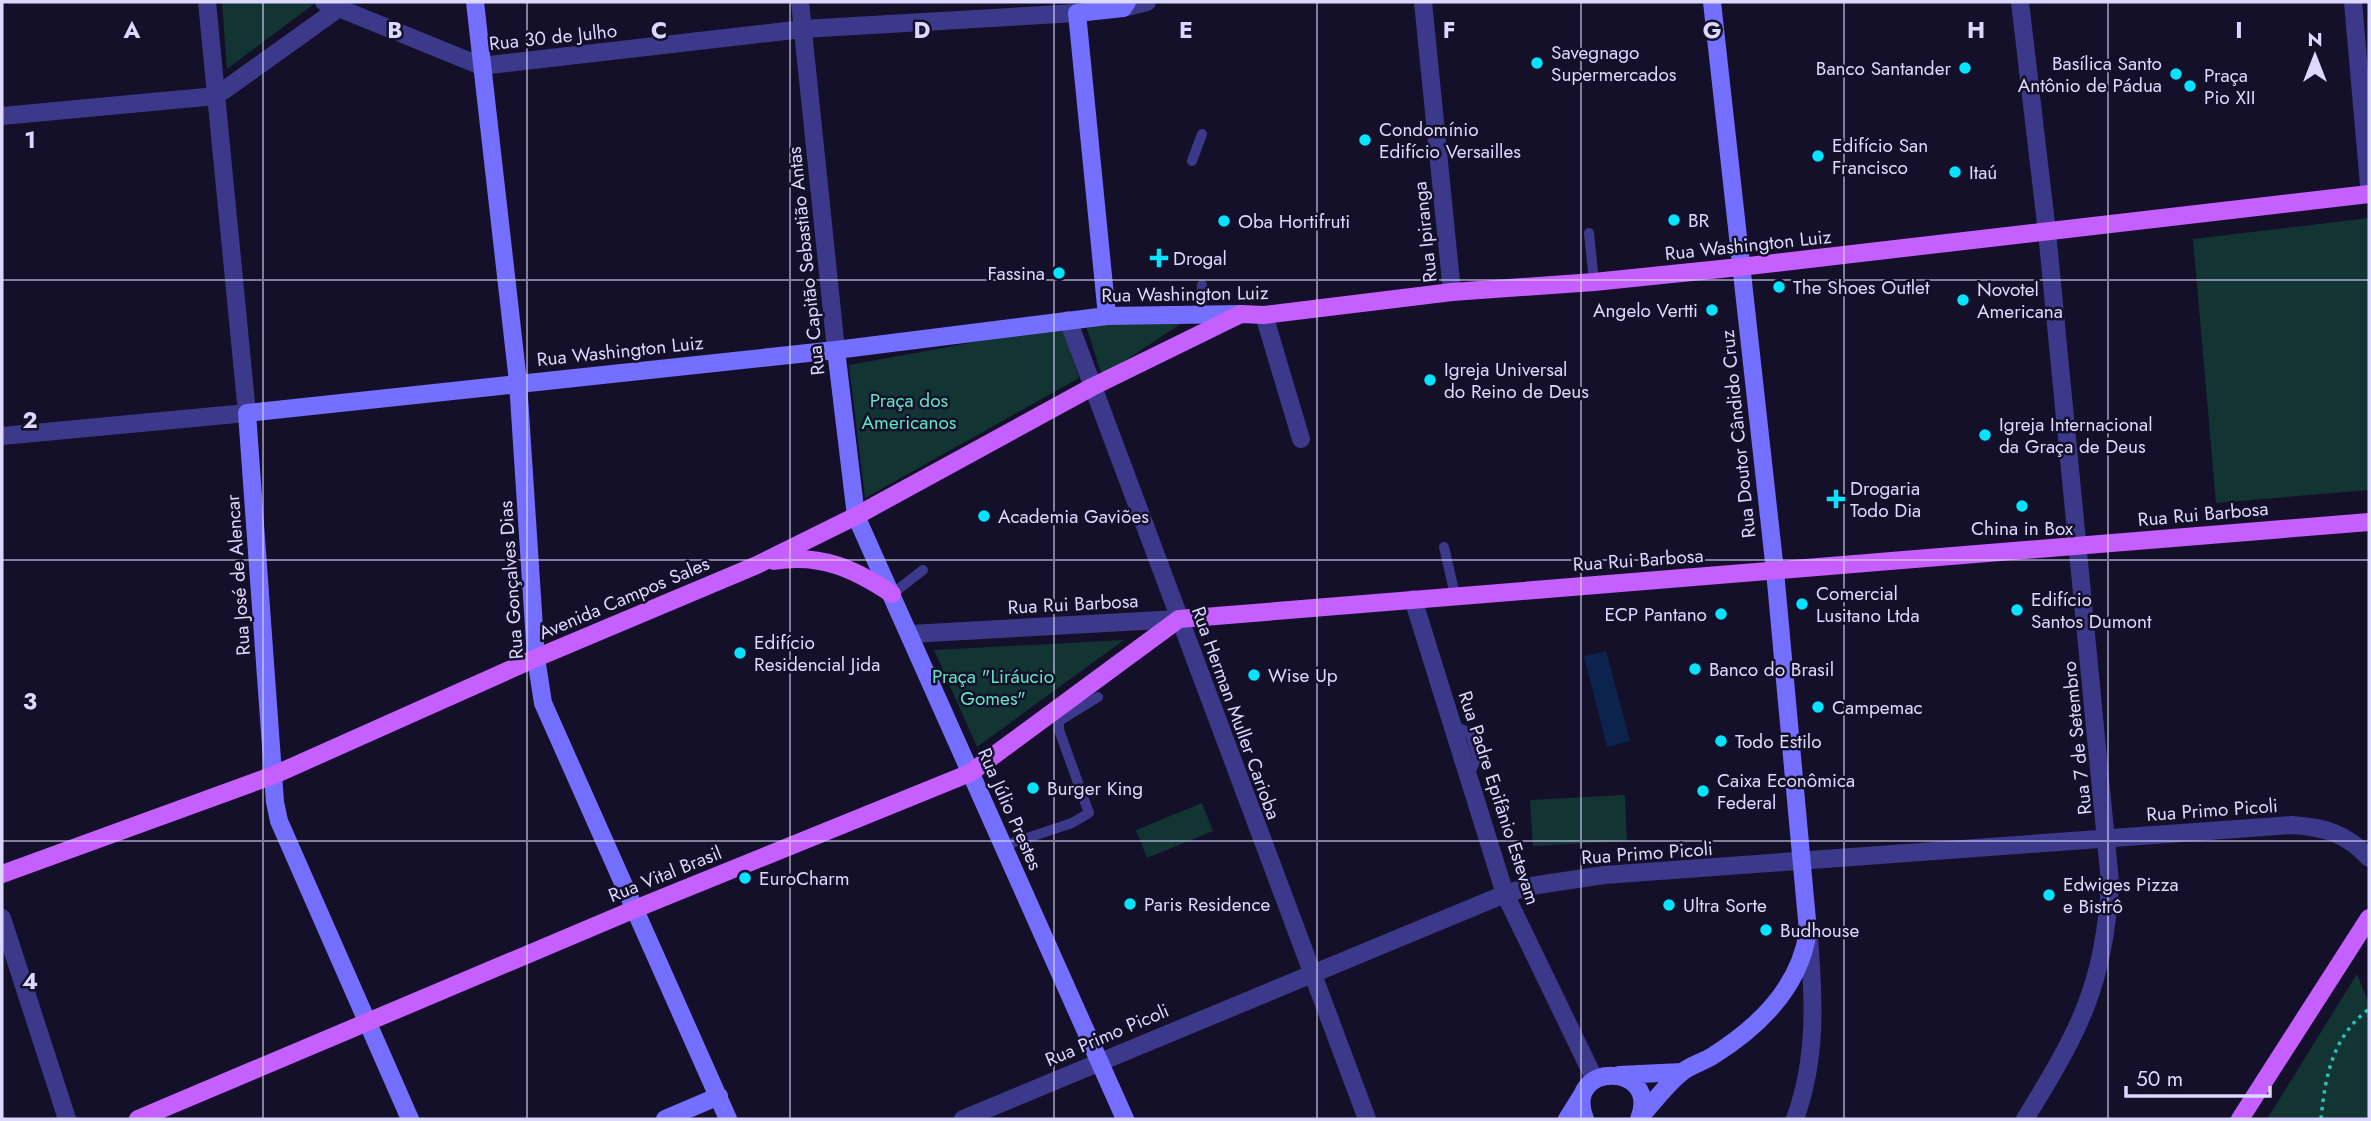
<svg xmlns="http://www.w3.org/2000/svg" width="2371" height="1121" viewBox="0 0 2371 1121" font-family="Jost,sans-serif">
<rect width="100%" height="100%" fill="#141029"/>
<path fill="#123433" d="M222,2h87l5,2 -87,65z
M2369,218v272l-153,13 -23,-264z
M1198,315l-22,12 -74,49 -16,-50z
M1062,326l17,52 -214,120 -16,-133z
M1124,640l-147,107 -43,-97z
M1625,795l2,46 -94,5 -3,-46z
M1202,803l11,28 -66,27 -11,-28z
M2357,974l12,30v115h-102z"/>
<path fill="#0b234d" d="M1606,651l24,90 -23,6 -23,-91z"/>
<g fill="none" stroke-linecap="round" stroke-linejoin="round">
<path stroke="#2cbfb8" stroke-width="3.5" stroke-dasharray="3.5 5" stroke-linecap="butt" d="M2321,1119c4,-43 12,-83 48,-110"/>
<path stroke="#3d398a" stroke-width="10" d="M1192,161l10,-27
M1589,233l5,49
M1201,315l1,-30
M1444,547l11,48
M892,594l31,-24
M1452,725l18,8 7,25 -9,19
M1003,846l69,-23 17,-10 -30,-83v-9l39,-24"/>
<path stroke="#3d398a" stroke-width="18" d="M324,2l157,64 322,-37 274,-16
M800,2l36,348
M1423,2l29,290
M2353,2l16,183
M1123,8l24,-6
M2,116l214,-20 123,-88
M1264,315l37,124
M2,436l245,-23 -40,-411
M1413,599l92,295 90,186
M910,634l269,-15
M2,918l65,201
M963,1119l542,-225 26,-8 73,-11 688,-50c33,2 55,9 77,33
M1795,1119c22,-61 19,-118 14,-182"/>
<path stroke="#3d398a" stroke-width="18" d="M2020,2l27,230 63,650c-5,103 -32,151 -85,237
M1068,320l299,799"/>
<path stroke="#746fff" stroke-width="18" d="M475,2l43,380 18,276 7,45 185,416
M1107,316l-30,-303 46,-5 4,-6
M836,350l20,166 269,603
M1619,1075l63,-3
M1641,1116c13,-14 25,-31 40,-43 9,-8 23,-11 33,-18 46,-29 86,-68 94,-124l-33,-360 -63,-569
M410,1119l-131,-298 -4,-19 -28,-389 589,-63 271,-34 134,-2
M665,1119l54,-23
M1567,1119l15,-24
M1585,1119c-23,-58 77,-57 54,0"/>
<path stroke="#c55fff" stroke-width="18" d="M774,561c46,-8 81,8 118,33
M2,874l272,-99 262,-117 221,-93 99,-49 236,-129 149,-73 23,1 188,-23 142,-10 146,-15 629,-73
M138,1119l497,-210 335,-136 209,-154 1190,-97
M2240,1119l129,-201"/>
</g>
<path fill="none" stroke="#ddd8ff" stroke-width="2" stroke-opacity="0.55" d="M263,2v1117M527,2v1117M790,2v1117M1054,2v1117M1317,2v1117M1581,2v1117M1844,2v1117M2108,2v1117M2,280h2367M2,560h2367M2,841h2367"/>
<g fill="#04e3ff" stroke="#141029" stroke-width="2.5">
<circle cx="1537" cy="63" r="7"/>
<circle cx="1965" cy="68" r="7"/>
<circle cx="2176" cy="74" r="7"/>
<circle cx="2190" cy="86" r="7"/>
<circle cx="1365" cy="140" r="7"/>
<circle cx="1818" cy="156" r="7"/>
<circle cx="1955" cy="172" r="7"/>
<circle cx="1674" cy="220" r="7"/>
<circle cx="1224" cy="221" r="7"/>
<path d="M1155.5 247.5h7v7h7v7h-7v7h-7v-7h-7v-7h7z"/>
<circle cx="1059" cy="273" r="7"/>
<circle cx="1779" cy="287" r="7"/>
<circle cx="1963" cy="300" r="7"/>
<circle cx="1712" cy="310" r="7"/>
<circle cx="1430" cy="380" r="7"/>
<circle cx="1985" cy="435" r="7"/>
<path d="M1832.5 488.5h7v7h7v7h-7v7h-7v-7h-7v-7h7z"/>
<circle cx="2022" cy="506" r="7"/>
<circle cx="984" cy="516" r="7"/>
<circle cx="1802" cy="604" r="7"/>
<circle cx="2017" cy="610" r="7"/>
<circle cx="1721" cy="614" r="7"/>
<circle cx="740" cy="653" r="7"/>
<circle cx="1695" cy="669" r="7"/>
<circle cx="1254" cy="675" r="7"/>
<circle cx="1818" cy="707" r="7"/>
<circle cx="1721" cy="741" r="7"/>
<circle cx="1033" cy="788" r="7"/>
<circle cx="1703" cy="791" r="7"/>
<circle cx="745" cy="878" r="7"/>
<circle cx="2049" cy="895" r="7"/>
<circle cx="1130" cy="904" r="7"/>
<circle cx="1669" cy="905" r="7"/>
<circle cx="1766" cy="930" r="7"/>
</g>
<g text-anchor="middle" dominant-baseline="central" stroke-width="5" stroke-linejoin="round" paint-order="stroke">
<g font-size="19" fill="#ddd8ff" stroke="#141029">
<text transform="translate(553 37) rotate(-6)">Rua 30 de Julho</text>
<text transform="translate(1425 232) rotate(-96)">Rua Ipiranga</text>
<text transform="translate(1748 245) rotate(-6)">Rua Washington Luiz</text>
<text transform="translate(806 261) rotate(-96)">Rua Capitão Sebastião Antas</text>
<text transform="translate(1185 294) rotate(-1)">Rua Washington Luiz</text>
<text transform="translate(620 351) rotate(-6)">Rua Washington Luiz</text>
<text transform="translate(1738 434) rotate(-96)">Rua Doutor Cândido Cruz</text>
<text transform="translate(2203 514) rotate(-5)">Rua Rui Barbosa</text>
<text transform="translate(1638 560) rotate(-4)">Rua Rui Barbosa</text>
<text transform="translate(238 575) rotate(-94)">Rua José de Alencar</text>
<text transform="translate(511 580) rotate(-94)">Rua Gonçalves Dias</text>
<text transform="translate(624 598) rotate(-23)">Avenida Campos Sales</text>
<text transform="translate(1073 604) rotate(-3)">Rua Rui Barbosa</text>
<text transform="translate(1236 713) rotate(70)">Rua Herman Muller Carioba</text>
<text transform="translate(2077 738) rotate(-96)">Rua 7 de Setembro</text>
<text transform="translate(1499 798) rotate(72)">Rua Padre Epifânio Estevam</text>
<text transform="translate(1010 809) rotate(66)">Rua Júlio Prestes</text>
<text transform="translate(2212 810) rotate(-4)">Rua Primo Picoli</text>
<text transform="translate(1647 853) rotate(-4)">Rua Primo Picoli</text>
<text transform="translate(665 874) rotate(-22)">Rua Vital Brasil</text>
<text transform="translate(1107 1035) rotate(-23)">Rua Primo Picoli</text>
</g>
<g font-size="19" fill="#ddd8ff" stroke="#141029" text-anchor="start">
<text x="1551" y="52">Savegnago<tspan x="1551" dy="22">Supermercados</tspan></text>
<text x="2162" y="63" text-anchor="end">Basílica Santo<tspan x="2162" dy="22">Antônio de Pádua</tspan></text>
<text x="1951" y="68" text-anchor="end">Banco Santander</text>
<text x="2204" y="75">Praça<tspan x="2204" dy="22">Pio XII</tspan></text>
<text x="1379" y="129">Condomínio<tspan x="1379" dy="22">Edifício Versailles</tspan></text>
<text x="1832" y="145">Edifício San<tspan x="1832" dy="22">Francisco</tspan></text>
<text x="1969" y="172">Itaú</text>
<text x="1688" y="220">BR</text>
<text x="1238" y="221">Oba Hortifruti</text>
<text x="1173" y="258">Drogal</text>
<text x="1045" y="273" text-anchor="end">Fassina</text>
<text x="1793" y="287">The Shoes Outlet</text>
<text x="1977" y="289">Novotel<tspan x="1977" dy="22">Americana</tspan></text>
<text x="1698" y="310" text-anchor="end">Angelo Vertti</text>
<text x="1444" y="369">Igreja Universal<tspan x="1444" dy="22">do Reino de Deus</tspan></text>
<text x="1999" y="424">Igreja Internacional<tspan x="1999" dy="22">da Graça de Deus</tspan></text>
<text x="1850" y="488">Drogaria<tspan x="1850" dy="22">Todo Dia</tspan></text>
<text x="998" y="516">Academia Gaviões</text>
<text x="2022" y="528" text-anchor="middle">China in Box</text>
<text x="1816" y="593">Comercial<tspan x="1816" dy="22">Lusitano Ltda</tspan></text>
<text x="2031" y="599">Edifício<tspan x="2031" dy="22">Santos Dumont</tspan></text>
<text x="1707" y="614" text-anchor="end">ECP Pantano</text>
<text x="754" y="642">Edifício<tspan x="754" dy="22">Residencial Jida</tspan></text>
<text x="1709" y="669">Banco do Brasil</text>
<text x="1268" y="675">Wise Up</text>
<text x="1832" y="707">Campemac</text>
<text x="1735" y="741">Todo Estilo</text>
<text x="1717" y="780">Caixa Econômica<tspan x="1717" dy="22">Federal</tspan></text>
<text x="1047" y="788">Burger King</text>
<text x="759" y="878">EuroCharm</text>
<text x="2063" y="884">Edwiges Pizza<tspan x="2063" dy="22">e Bistrô</tspan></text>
<text x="1144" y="904">Paris Residence</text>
<text x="1683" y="905">Ultra Sorte</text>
<text x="1780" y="930">Budhouse</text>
</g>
<g font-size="19" fill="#5fe4c4" stroke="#141029">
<text x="909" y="400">Praça dos<tspan x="909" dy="22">Americanos</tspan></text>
<text x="993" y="676">Praça "Liráucio<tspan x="993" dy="22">Gomes"</tspan></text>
</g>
</g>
<g font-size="23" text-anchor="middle" font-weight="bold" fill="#ddd8ff" stroke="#141029" stroke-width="5" stroke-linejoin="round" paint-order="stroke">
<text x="132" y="38">A</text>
<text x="395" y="38">B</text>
<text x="659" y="38">C</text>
<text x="922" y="38">D</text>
<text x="1186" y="38">E</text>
<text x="1449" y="38">F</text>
<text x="1712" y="38">G</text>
<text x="1976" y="38">H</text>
<text x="2239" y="38">I</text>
<text x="30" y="148">1</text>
<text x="30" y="428">2</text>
<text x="30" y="709">3</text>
<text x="30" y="989">4</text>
</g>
<rect width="2371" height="1121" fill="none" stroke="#ddd8ff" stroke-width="7"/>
<g transform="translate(2315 56)" stroke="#141029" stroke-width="5" paint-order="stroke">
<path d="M0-5L12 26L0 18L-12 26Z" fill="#ddd8ff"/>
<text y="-10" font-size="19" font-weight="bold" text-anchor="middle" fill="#ddd8ff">N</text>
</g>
<path d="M2126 1086v10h144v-10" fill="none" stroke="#ddd8ff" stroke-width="3.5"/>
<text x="2136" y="1086" font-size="21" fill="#ddd8ff" stroke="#141029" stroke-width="5" paint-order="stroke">50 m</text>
</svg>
